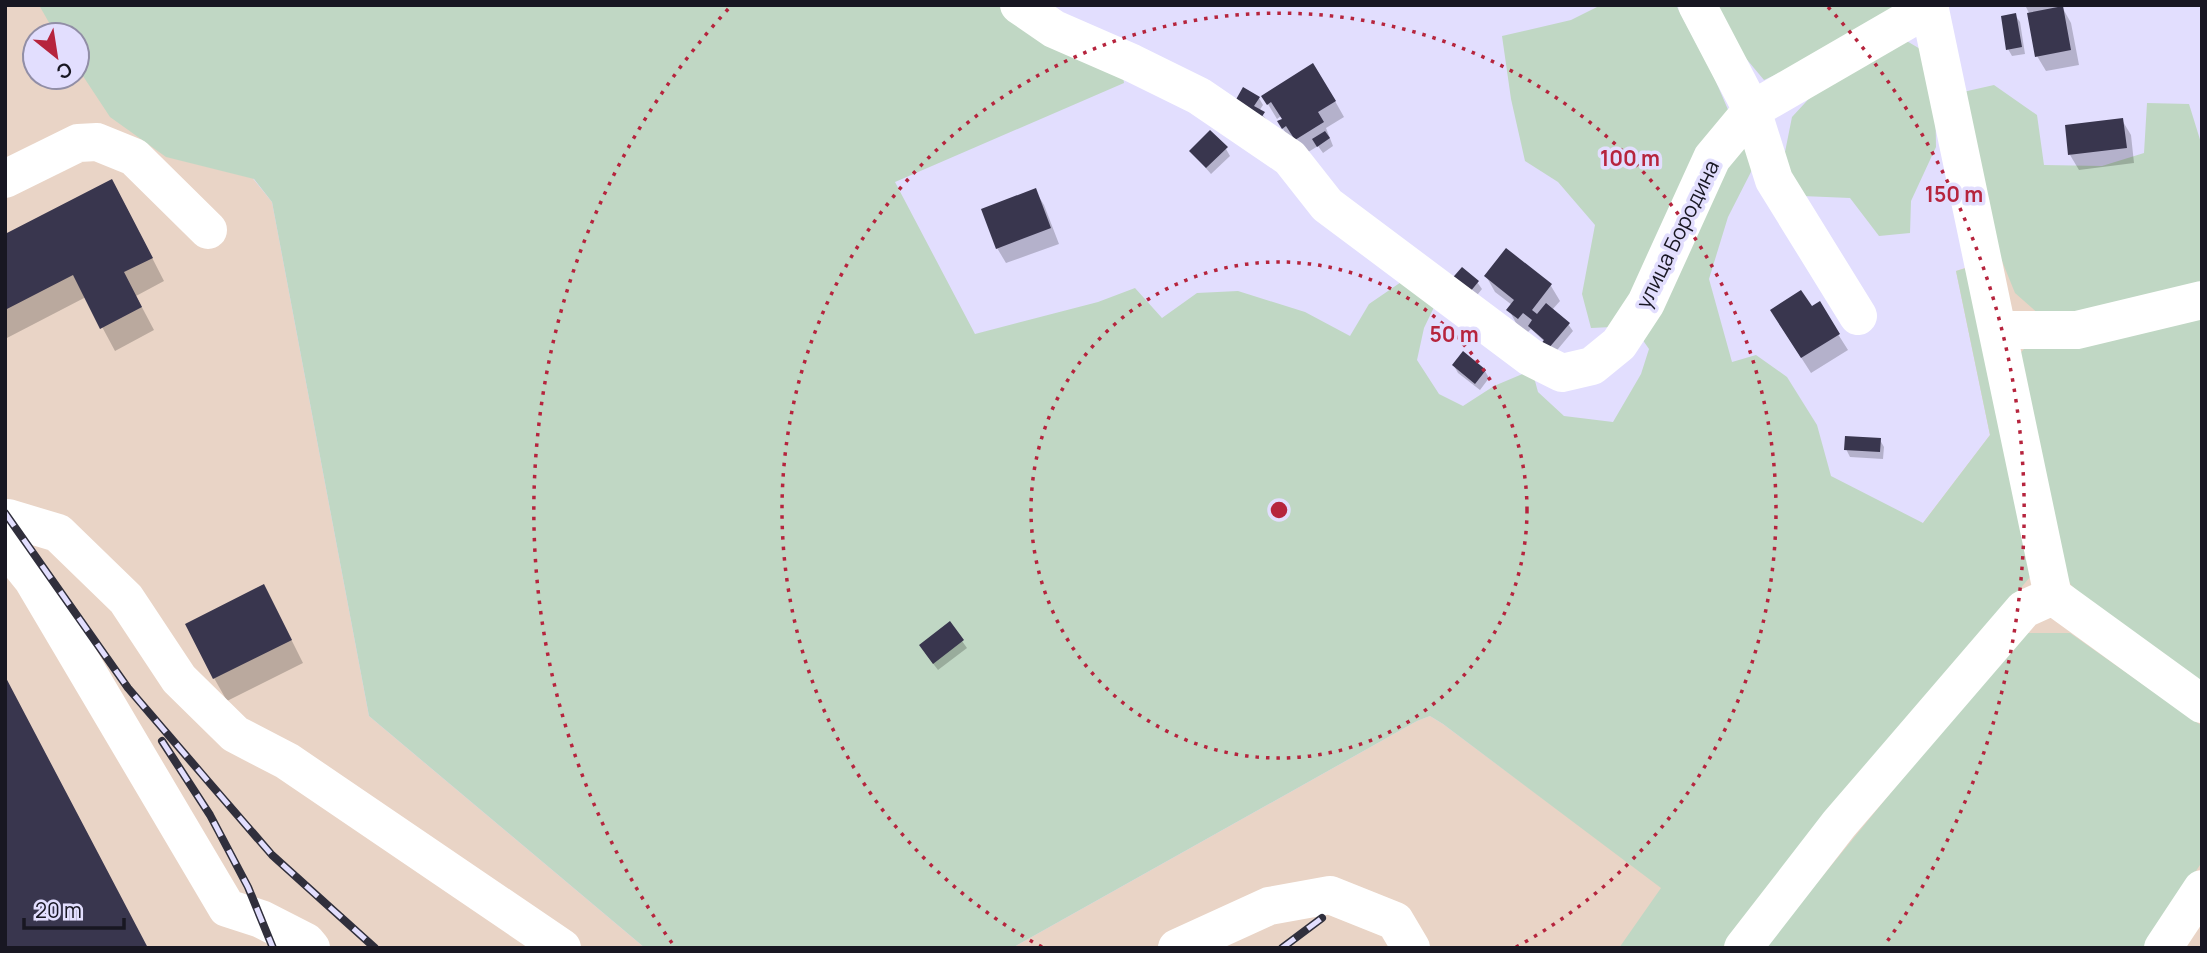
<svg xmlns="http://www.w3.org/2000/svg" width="2207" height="953" viewBox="0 0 2207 953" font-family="Manrope,sans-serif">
<rect width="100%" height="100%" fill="#e2defe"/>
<path fill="#e9d4c6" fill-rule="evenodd" d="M5,5h154l-21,31 134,166 97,514 276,232h-640zM35,35h42v42h-42z
M2000,256l202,31v661h-1190l405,-227 13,-5 13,8 214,160 164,-227 169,-222 -34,-164z"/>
<path fill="#c0d7c4" d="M39,5h1000l80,44 5,34 -229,99 80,152 123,-32 37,-14 27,30 35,-25 41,-2 67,21 45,24 19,-32 38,-26 30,23 -13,27 -7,32 22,34 24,12 31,-20 38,-16 6,22 26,24 49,6 28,-48 8,-25 -16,-23 -42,2 -9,-34 13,-69 -37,-43 -33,-21 -14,-62 -9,-63 69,-16 30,-15h75l38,72 39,91 -25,49 -19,62 23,83 24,-7 31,22 30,48 14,51 92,47 67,-88 -34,-164 17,-5 63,304 -229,270 -85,108h-103l42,-60 -218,-164 -13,-8 -13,5 -405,227h-367l-276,-232 -97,-514 -18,-23 -88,-22 -56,-40 -33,-50v-32h-21z
M1715,5h186l-99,58 -38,17 -36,-43z
M1905,40l22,13 8,31 1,63 -25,54 -1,32 -31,3 -29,-38 -48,-2 -19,-34 9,-45 24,-26z
M1994,85l43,30 7,50 58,1 42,-13 3,-50 42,1 13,42v141l-122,31 -39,-2 -26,-23 -15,-37 -37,-164z
M2202,304v378l-115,-82 -16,-15 -13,-23 -40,-206 12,-14z
M2021,633h49l132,93v136l-58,86h-380z"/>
<path fill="#0003" d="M2025,5h36l10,18 8,42 -33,6 -9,-15 -8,-43z
M2015,15l5,7 5,32 -13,2 -4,-7z
M1244,89l15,9 4,7 -4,6 9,10 -6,9z
M1263,96l72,5 9,16 -18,11 7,18 -10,7 -5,-7 -13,8 -13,-10 -13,-22 5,-2 -3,-4 -4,3z
M2122,120l9,15 3,28 -55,7 -9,-15z
M1226,149l4,7 -19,18 -20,-23z
M1035,190l9,15 15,39 -53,19 -9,-15z
M124,203l40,78 -28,15 18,34 -39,21 -29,-54 -81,42v-103z
M1507,251l44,35 9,15 -8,9 16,14 5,7 -25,30 -3,-19 -14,-13 -4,4 -10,-8 -8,-15 3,-5 -17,-13 -9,-16z
M1477,282l5,7 -12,15 -16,-13z
M1819,304l29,46 -37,23 -30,-47z
M1454,366l31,5 4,7 -9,12 -22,-17z
M1880,440l4,7 -1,12 -33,-2 -4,-8z
M276,609l27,54 -76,38 -13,-23z
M962,641l5,7 -29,22 -13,-17z"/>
<path fill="#39364e" d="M2063,6l8,44 -36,7 -8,-44z
M2016,13l6,34 -16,3 -5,-34z
M1313,63l23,38 -18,11 6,10 -29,18 -9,-14 -4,3 -5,-8 5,-2 -11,-17 -4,3 -6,-9z
M1243,87l17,10 -6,9 11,6 -8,12 -23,-21z
M2123,118l4,30 -59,7 -3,-30z
M1210,130l18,17 -22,21 -17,-17z
M1325,131l5,7 -13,9 -5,-8z
M112,179l41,79 -29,14 18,35 -42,22 -27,-54 -68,35v-76z
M1036,188l15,40 -55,21 -15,-40z
M1506,248l46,36 -20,26 5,4 9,-11 24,20 -27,32 -6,-6 7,-9 -16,-14 4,-6 -9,-7 -5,6 -12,-9 8,-10 -30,-24z
M1462,267l17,14 -14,17 -17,-15z
M1801,290l11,16 8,-5 20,33 -39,24 -31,-48z
M1463,351l23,19 -11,14 -23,-19z
M1845,436l36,2 -1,14 -36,-2z
M264,584l28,56 -79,39 -28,-55z
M950,621l14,19 -31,24 -14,-19z
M5,676l143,272h-143z"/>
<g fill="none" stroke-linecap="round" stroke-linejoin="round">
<path stroke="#fff" stroke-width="38" d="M1019,5l35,24 78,34 67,33 91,62 37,47 203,152 32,16 30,-7 27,-22 27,-41 66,-145 40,-48 178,-103
M1697,5l55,105 22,70 84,136
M1929,5l124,591 149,108
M5,179l73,-36 19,-1 37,15 74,73
M1998,330h79l125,-30
M5,520l3,-2 50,15 68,66 53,80 56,55 52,27 275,187
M5,545l28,35 194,328 34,11 45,23 5,6
M1177,948l92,-42 61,-11 65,26 16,27
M1743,948l96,-124 185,-215 29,-13
M2163,948l39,-59"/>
<defs>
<path id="rail" d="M5,513l123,175 79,92 65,75 103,93
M162,741l48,74 38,72 25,61
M1282,948l40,-30"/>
</defs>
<use href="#rail" stroke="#302f3c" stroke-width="8"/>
<use href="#rail" stroke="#e2defe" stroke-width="5" stroke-dasharray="16" stroke-linecap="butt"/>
</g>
<g fill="none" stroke="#b6243d" stroke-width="3.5" stroke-dasharray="3.5 7">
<circle cx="1279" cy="510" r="248"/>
<path d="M1042 947A497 497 0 1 1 1516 947"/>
<path d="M672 943A745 745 0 0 1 730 7M1828 7A745 745 0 0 1 1886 943"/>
</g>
<g text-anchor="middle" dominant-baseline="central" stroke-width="7" stroke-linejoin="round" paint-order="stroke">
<g font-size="21" fill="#181722" stroke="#e2defe">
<text transform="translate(1677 234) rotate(-64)">улица Бородина</text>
</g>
</g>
<circle cx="1279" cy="510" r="10" fill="#b6243d" stroke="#e2defe" stroke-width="3.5"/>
<g font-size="21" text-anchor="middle" font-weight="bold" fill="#b6243d" stroke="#e2defe" stroke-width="7" stroke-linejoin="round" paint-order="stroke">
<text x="1630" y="166">100 m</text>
<text x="1954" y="202">150 m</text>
<text x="1454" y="342">50 m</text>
</g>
<rect width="2207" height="953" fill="none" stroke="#181722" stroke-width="14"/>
<g transform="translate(56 56) rotate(150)"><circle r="33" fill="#e2defe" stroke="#918ea6" stroke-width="2"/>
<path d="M0-5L12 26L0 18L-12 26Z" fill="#b6243d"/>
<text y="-10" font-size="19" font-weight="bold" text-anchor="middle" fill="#181722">С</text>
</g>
<path d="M24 918v10h100v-10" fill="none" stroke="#181722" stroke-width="3.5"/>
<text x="35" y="918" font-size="21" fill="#181722" stroke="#e2defe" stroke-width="5" paint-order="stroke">20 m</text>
</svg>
